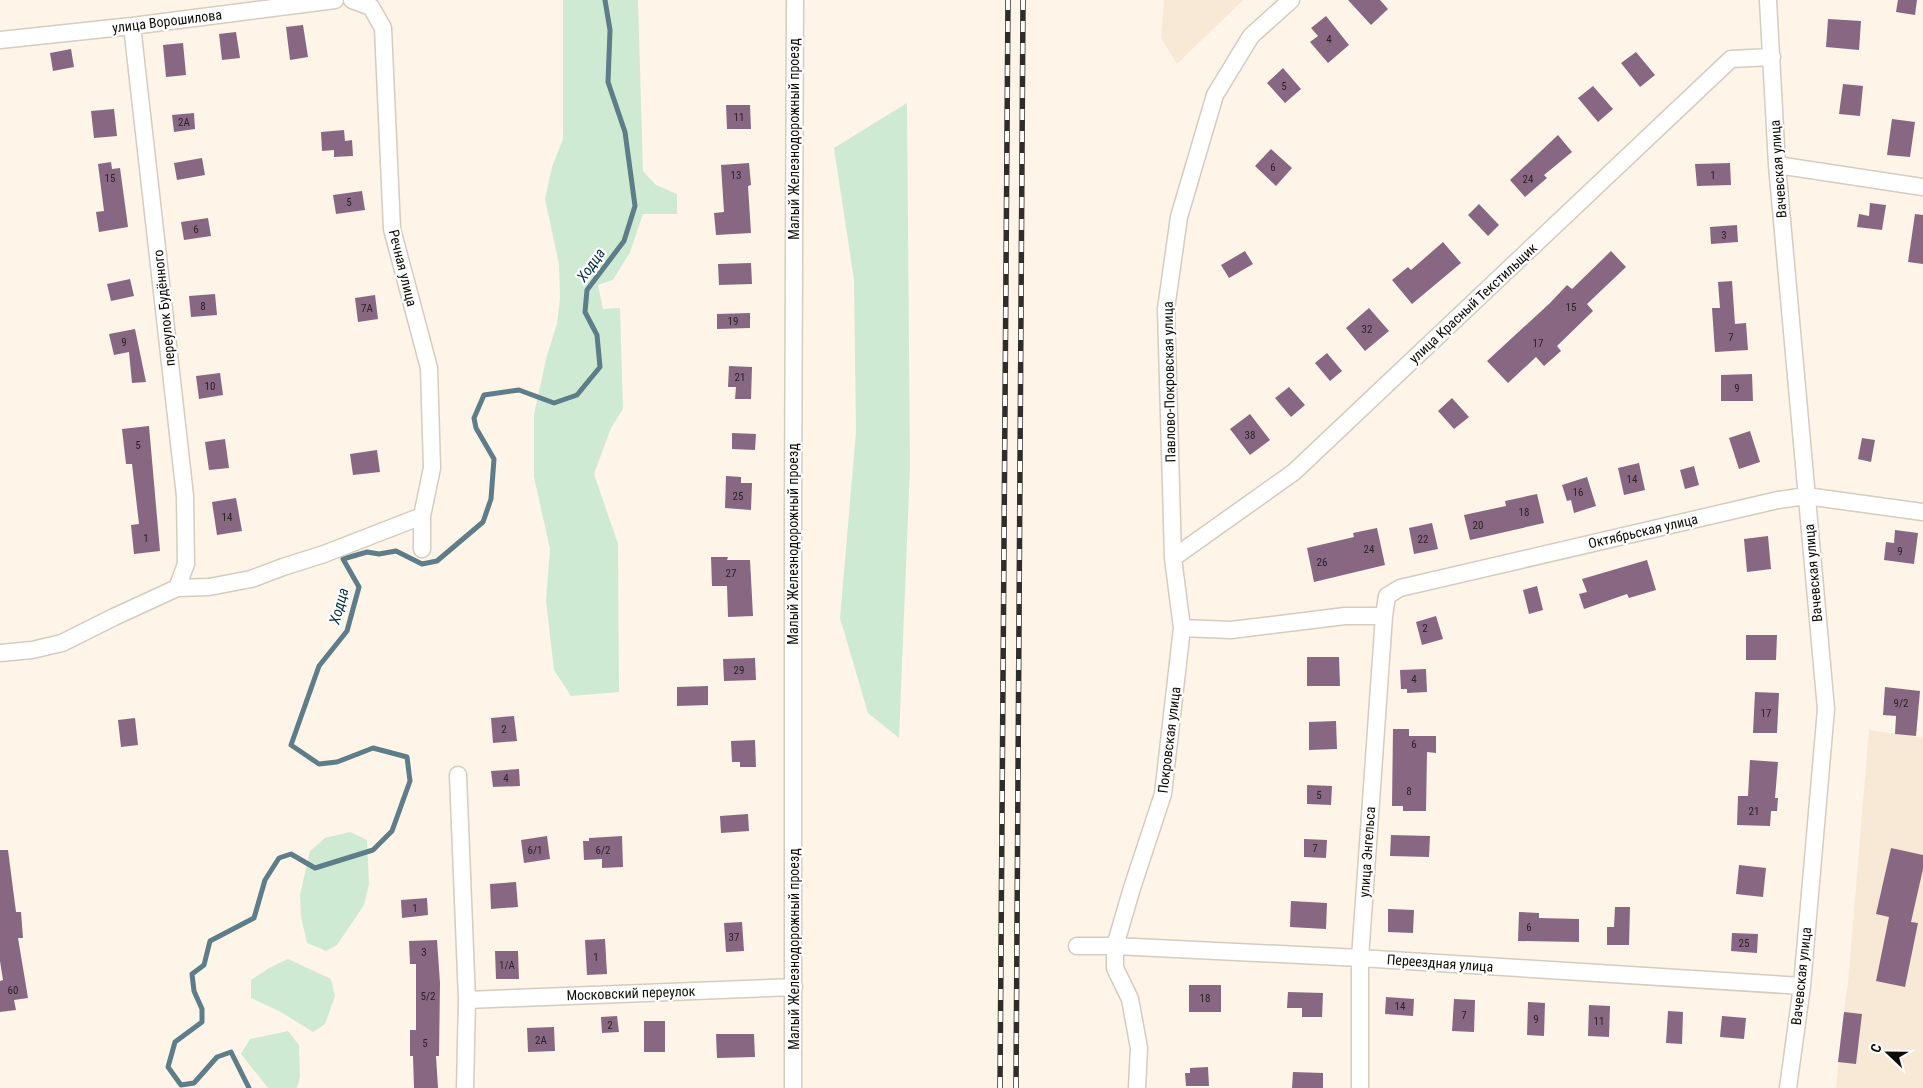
<svg xmlns="http://www.w3.org/2000/svg" width="1923" height="1088" viewBox="0 0 1923 1088" font-family="'Roboto Condensed',sans-serif">
<rect width="100%" height="100%" fill="#fef4e7"/>
<path fill="#f8e9d6" d="M1164,0h79l-66,64 -16,-26z
M1869,730l54,8v350h-87l9,-86 3,-18z"/>
<path fill="#cfead2" d="M563,0h75l5,171 13,14 21,9v20h-34l-13,38 -17,28 -15,5 5,24 17,-1 3,101 -12,19 -17,46 24,70 1,148 -48,4 -17,-26 -8,-70 4,-51 -16,-72v-63l13,-59 10,-31 3,-26 -1,-34 -14,-65 7,-32 11,-28z
M907,103l3,364 -11,271 -31,-25 -28,-95 16,-186 -2,-152 -20,-132z
M350,832l17,8 2,44 -5,21 -27,40 -11,6 -19,-8 -6,-26 -1,-22 10,-44 15,-13z
M288,959l43,20 4,17 -10,28 -12,8 -32,-20 -30,-14v-18l18,-12z
M288,1031l11,14 1,32 -3,11h-29l-27,-34 9,-15z"/>
<g fill="none" stroke-linecap="round" stroke-linejoin="round">
<path stroke="#5d7d89" stroke-width="5" d="M249,1088l-18,-36 -14,5 -23,26 -13,2 -13,-18 7,-25 27,-20v-13l-8,-18 -2,-17 12,-9 6,-24 44,-23 11,-38 14,-22 12,-4 24,14 58,-18 19,-19 18,-50 -3,-24 -34,-9 -36,14 -18,2 -28,-19 28,-79 28,-35 12,-44 -16,-28 24,-7 12,2 17,-3 26,13 15,-3 46,-39 8,-23 3,-40 -18,-31 -2,-10 10,-23 35,-5 35,13 23,-8 23,-28 -3,-32 -12,-23 2,-22 37,-49 11,-35 -10,-74 -17,-50 2,-52 -5,-30"/>
</g>
<path fill="#876782" d="M1348,0h32l8,9 -17,16z
M1898,0h19l-2,15 -19,-3z
M1326,16l23,29 -21,18 -18,-21 8,-6 -7,-8z
M1828,19l33,2 -2,29 -33,-3z
M303,25l5,32 -18,3 -4,-33z
M236,32l4,26 -18,2 -3,-26z
M183,43l3,32 -20,2 -3,-32z
M71,49l3,18 -21,4 -3,-18z
M1636,52l19,23 -15,12 -19,-24z
M1283,68l18,21 -16,14 -18,-20z
M1843,84l20,2 -3,30 -21,-2z
M1593,86l20,23 -15,13 -20,-24z
M726,105h24l1,24h-24z
M114,109l3,27 -23,2 -3,-27z
M194,113l1,16 -21,3 -2,-17z
M1892,119l23,3 -5,35 -23,-2z
M344,130l1,11 7,-1 1,16 -19,1v-7l-12,1 -1,-19z
M1558,135l14,17 -28,23 3,3 -22,19 -15,-17z
M1271,149l21,19 -16,18 -21,-20z
M202,158l3,17 -28,5 -3,-17z
M111,162l1,7 8,-1 8,59 -29,5 -3,-20 8,-1 -6,-47z
M749,163l2,22 -3,1 3,47 -35,2 -2,-22 10,-1 -3,-47z
M1730,163l1,22 -34,1 -2,-22z
M362,191l3,19 -29,4 -3,-19z
M1870,203l16,2 -4,25 -25,-3 2,-13 10,2z
M1479,204l20,21 -11,11 -20,-21z
M1915,214l8,1v49l-15,-2z
M208,218l3,18 -27,4 -3,-18z
M1737,225l1,17 -27,2 -1,-17z
M1443,242l18,21 -49,41 -20,-24 16,-13 3,3z
M1245,251l8,13 -24,14 -8,-13z
M1611,251l15,16 -39,37 6,7 -36,35 4,5 -17,15 -8,-9 -28,26 -21,-22 63,-58 17,-18 5,4z
M751,263l1,21 -33,1 -1,-21z
M130,279l4,17 -23,5 -4,-17z
M1732,281l3,43 11,-1 2,27 -33,2 -3,-44h8l-2,-26z
M215,294l2,21 -26,2 -2,-21z
M375,295l3,24 -20,3 -3,-24z
M1369,308l20,23 -24,20 -19,-23z
M750,313v15l-33,1v-15z
M135,329l11,53 -14,1 -3,-31 -15,3 -5,-21z
M1327,353l15,18 -12,10 -15,-18z
M729,366l23,1 -1,32h-16l1,-12h-8z
M220,373l3,22 -24,4 -3,-23z
M1752,374l1,27h-32v-26z
M1289,387l16,18 -14,12 -16,-19z
M1452,398l17,19 -15,12 -16,-18z
M1250,414l20,26 -20,15 -20,-26z
M149,426l11,125 -26,3 -3,-29 8,-1 -7,-60h-6l-4,-35z
M1750,431l10,31 -21,7 -10,-31z
M732,433l24,1 -1,16 -23,-1z
M1862,438l13,2 -4,22 -13,-3z
M225,439l4,29 -20,2 -4,-28z
M377,450l3,22 -27,3 -3,-21z
M1639,463l6,27 -21,5 -6,-27z
M1694,466l5,19 -14,4 -5,-19z
M726,476l15,1v6h11l-1,27 -26,-2z
M1587,477l9,29 -22,7 -3,-13 -4,1 -5,-16z
M1537,494l7,29 -74,17 -6,-25 42,-9 -1,-5z
M236,498l6,33 -25,4 -5,-33z
M1432,523l6,26 -24,5 -5,-26z
M1377,528l8,37 -71,17 -7,-34 47,-11 -1,-4z
M1895,530l23,3 -4,31 -30,-4 2,-18 8,1z
M1768,536l3,33 -24,3 -3,-33z
M711,557h17l-1,3h23l3,56 -25,1 -1,-31h-15z
M1647,560l9,30 -27,8 -2,-4 -43,15 -5,-15 8,-2 -5,-13z
M1537,586l6,24 -14,4 -6,-24z
M1436,616l7,23 -21,6 -6,-23z
M1746,635h31l-1,25h-30z
M1307,657h32l1,29h-33z
M755,658l1,22 -32,1 -1,-22z
M1426,669l1,23 -20,1v-4h-6l-1,-19z
M708,686v19l-31,1v-19z
M1885,687l35,4 -4,45 -21,-2 1,-18 -13,-1z
M1755,692l24,1 -2,40h-24z
M514,716l3,25 -24,2 -2,-25z
M135,718l3,27 -17,2 -3,-27z
M1336,721l1,28 -28,1v-28z
M1393,729h16v7h27v17l-9,-1 -1,59h-23v-5h-11z
M755,740l1,27h-16v-5h-8l-1,-21z
M1750,760l28,2 -3,36h3l-1,13h-6l-1,15 -33,-1 1,-29h10z
M519,769l1,17 -27,1 -2,-16z
M1307,785l25,1 -1,19 -24,-1z
M748,814l1,17 -28,2 -1,-17z
M1391,835l39,1 -1,21 -39,-1z
M547,836l3,23 -26,4 -3,-23z
M622,836l1,31 -21,1v-9l-18,1 -1,-19h6v-3z
M1304,839l23,1 -1,18 -22,-1z
M1891,848l32,7v14l-12,53 7,1 -13,64 -29,-6 13,-64 -13,-3z
M0,850h8l8,62h5l2,26h-5l10,60 -14,2 2,10 -16,2v-31l3,-1 -3,-19z
M1739,865l27,3 -3,29 -27,-3z
M516,882l2,25 -27,2 -1,-25z
M427,898l1,17 -26,3 -1,-18z
M1291,901l36,2 -1,26 -36,-2z
M1615,907h15l-1,38h-22v-18h7z
M1388,909l26,1 -1,23 -25,-1z
M1519,912l20,1v5l40,1v23l-61,-1z
M742,922l2,29 -18,1 -2,-29z
M1732,933l26,1 -1,19 -26,-2z
M605,939l2,35 -20,1 -2,-35z
M437,940l3,43 -1,73h-3l2,32h-24l-1,-32h-3v-26h6v-66h-6l-1,-23z
M495,951h23l1,28h-23z
M1189,985h32v27h-32z
M1288,992l35,1 -1,24h-20v-9h-15z
M1386,997l28,2 -1,17 -28,-2z
M1454,999l21,1 -1,32 -22,-1z
M1528,1002l17,1 -1,33 -17,-1z
M1589,1005l21,1 -1,31 -21,-1z
M1668,1011l15,1 -1,32 -16,-1z
M1844,1012l18,2 -6,50 -18,-2z
M617,1016l2,16 -17,1 -1,-16z
M1722,1016l24,2 -2,21 -24,-2z
M644,1021h21v31h-21z
M554,1027l1,24 -27,1 -1,-24z
M716,1034h38l1,23 -38,1z
M1208,1067l1,19h-23l-1,-13h5v-5z
M1293,1072l30,1v15h-31z"/>
<g fill="none" stroke-linecap="round" stroke-linejoin="round">
<defs>
<path id="minor" d="M352,0l19,7 12,21 9,201 37,139 3,100 -10,48v33
M1768,0l9,165 49,544 -24,277 -14,102
M132,26l53,470 1,68 -9,24
M0,40l132,-14 203,-26
M1777,165l146,22
M1173,558l121,-86 437,-413 41,-2
M1182,628l49,2 114,-14h39
M0,653l32,-3 30,-7 52,-26 63,-29 32,-1 42,-8 32,-12 41,-13 98,-38
M458,775l9,225 -2,88
M1077,946h38l245,12 442,28
M467,1000l327,-13
M793,1088v-575l2,-513
M1137,1088l2,-40 -9,-49 -15,-31v-22l17,-58 31,-94 19,-166 -9,-70 -7,-249 13,-92 36,-122 36,-59 40,-36
M1360,1088v-130l24,-342 3,-20 13,-8 378,-88 28,-4 117,16"/>
</defs>
<use href="#minor" stroke="#d5cbbf" stroke-width="19"/>
<use href="#minor" stroke="#fff" stroke-width="16"/>
<defs>
<path id="rail" d="M1000,1088l8,-1088
M1016,1088l7,-1088"/>
</defs>
<use href="#rail" stroke="#312c27" stroke-width="5.5"/>
<use href="#rail" stroke="#fff" stroke-width="4" stroke-dasharray="11" stroke-linecap="butt"/>
</g>
<g text-anchor="middle" dominant-baseline="central" stroke-width="4.5" stroke-linejoin="round" paint-order="stroke">
<g font-size="11" fill="#2d2226">
<text x="1329" y="39">4</text>
<text x="1284" y="86">5</text>
<text x="739" y="117">11</text>
<text x="184" y="122">2А</text>
<text x="1273" y="167">6</text>
<text x="736" y="175">13</text>
<text x="1713" y="175">1</text>
<text x="110" y="178">15</text>
<text x="1528" y="179">24</text>
<text x="349" y="202">5</text>
<text x="196" y="229">6</text>
<text x="1724" y="235">3</text>
<text x="203" y="306">8</text>
<text x="1571" y="307">15</text>
<text x="367" y="308">7А</text>
<text x="733" y="321">19</text>
<text x="1367" y="329">32</text>
<text x="1731" y="337">7</text>
<text x="124" y="342">9</text>
<text x="1538" y="343">17</text>
<text x="740" y="377">21</text>
<text x="210" y="386">10</text>
<text x="1737" y="388">9</text>
<text x="1250" y="435">38</text>
<text x="138" y="445">5</text>
<text x="1632" y="479">14</text>
<text x="1578" y="492">16</text>
<text x="738" y="496">25</text>
<text x="1524" y="512">18</text>
<text x="227" y="517">14</text>
<text x="1478" y="525">20</text>
<text x="146" y="538">1</text>
<text x="1423" y="539">22</text>
<text x="1369" y="549">24</text>
<text x="1900" y="551">9</text>
<text x="1322" y="562">26</text>
<text x="731" y="573">27</text>
<text x="1425" y="628">2</text>
<text x="739" y="670">29</text>
<text x="1414" y="679">4</text>
<text x="1901" y="703">9/2</text>
<text x="1766" y="713">17</text>
<text x="504" y="729">2</text>
<text x="1414" y="744">6</text>
<text x="506" y="778">4</text>
<text x="1409" y="791">8</text>
<text x="1319" y="795">5</text>
<text x="1754" y="811">21</text>
<text x="1315" y="848">7</text>
<text x="535" y="850">6/1</text>
<text x="603" y="850">6/2</text>
<text x="415" y="908">1</text>
<text x="1529" y="927">6</text>
<text x="734" y="937">37</text>
<text x="1744" y="943">25</text>
<text x="424" y="952">3</text>
<text x="596" y="957">1</text>
<text x="507" y="965">1/А</text>
<text x="13" y="990">60</text>
<text x="428" y="996">5/2</text>
<text x="1205" y="998">18</text>
<text x="1400" y="1006">14</text>
<text x="1464" y="1015">7</text>
<text x="1536" y="1019">9</text>
<text x="1599" y="1021">11</text>
<text x="610" y="1025">2</text>
<text x="541" y="1040">2А</text>
<text x="425" y="1043">5</text>
</g>
<g font-size="14" fill="#0f0b07" stroke="#fff">
<text transform="translate(167 21) rotate(-7)">улица Ворошилова</text>
<text transform="translate(794 139) rotate(-90)">Малый Железнодорожный проезд</text>
<text transform="translate(1778 169) rotate(-94)">Вачевская улица</text>
<text transform="translate(403 268) rotate(76)">Речная улица</text>
<text transform="translate(1473 303) rotate(-43)">улица Красный Текстильщик</text>
<text transform="translate(164 308) rotate(-96)">переулок Будённого</text>
<text transform="translate(1169 382) rotate(-91)">Павлово-Покровская улица</text>
<text transform="translate(1643 531) rotate(-13)">Октябрьская улица</text>
<text transform="translate(793 544) rotate(-90)">Малый Железнодорожный проезд</text>
<text transform="translate(1813 573) rotate(-95)">Вачевская улица</text>
<text transform="translate(1169 740) rotate(-83)">Покровская улица</text>
<text transform="translate(1367 852) rotate(-86)">улица Энгельса</text>
<text transform="translate(794 949) rotate(-90)">Малый Железнодорожный проезд</text>
<text transform="translate(1440 963) rotate(4)">Переездная улица</text>
<text transform="translate(1801 976) rotate(-84)">Вачевская улица</text>
<text transform="translate(631 993) rotate(-2)">Московский переулок</text>
</g>
<g font-size="15" font-style="italic" fill="#063240" stroke="#fff">
<text transform="translate(591 265) rotate(-55)">Ходца</text>
<text transform="translate(339 606) rotate(-75)">Ходца</text>
</g>
</g>
<g transform="translate(1888 1053) rotate(292)" stroke="#ffffff" stroke-width="4" paint-order="stroke">
<path d="M0-4L9 19L0 12L-9 19Z" fill="#0f0b07"/>
<text y="-8" font-size="14" font-weight="bold" text-anchor="middle" fill="#0f0b07">С</text>
</g>
</svg>
